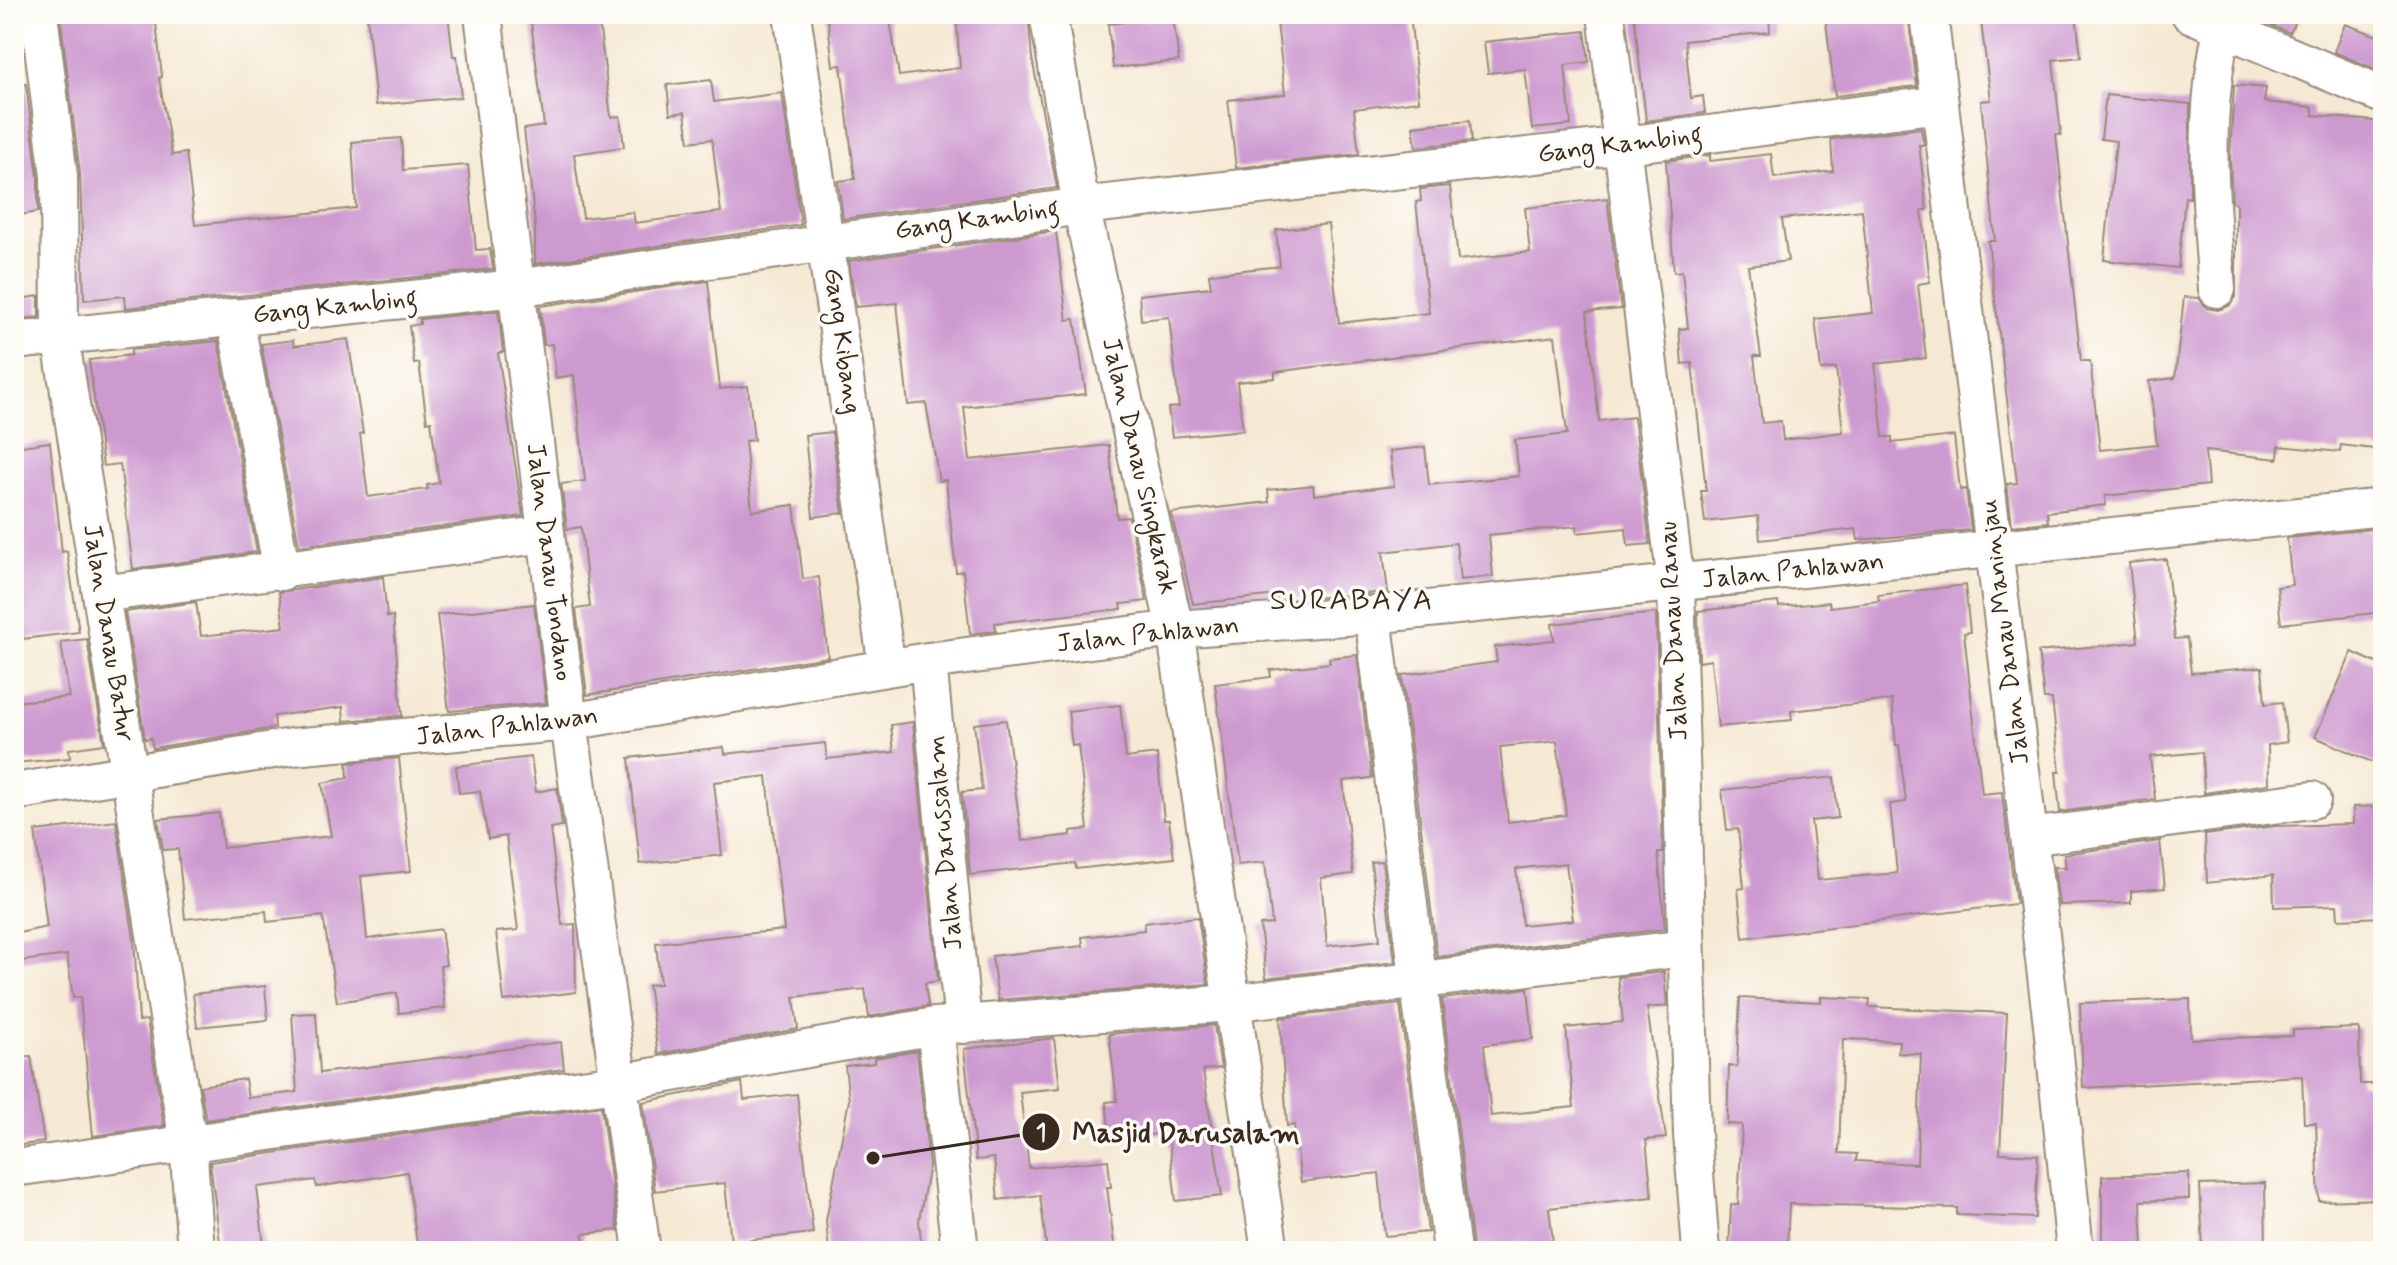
<svg xmlns="http://www.w3.org/2000/svg" width="2397" height="1265" viewBox="0 0 2397 1265" font-family="Mynerve,sans-serif">
<rect width="100%" height="100%" fill="#fdfcf7"/>
<filter id="ink" filterUnits="userSpaceOnUse"><feTurbulence type="fractalNoise" baseFrequency=".0125" numOctaves="2"/><feDisplacementMap in="SourceGraphic" scale="16" xChannelSelector="R" yChannelSelector="G"/><feConvolveMatrix kernelMatrix="1 2 1 2 8 2 1 2 1" color-interpolation-filters="sRGB"/></filter>
<filter id="wash" filterUnits="userSpaceOnUse"><feTurbulence type="fractalNoise" baseFrequency=".006" numOctaves="4" result="noise"/><feDisplacementMap in="SourceGraphic" scale="32" xChannelSelector="R" yChannelSelector="G"/><feGaussianBlur stdDeviation="1.8" result="paint"/><feColorMatrix in="noise" values="0 0 0 0 0 0 0 0 0 0 0 0 0 0 0 0 0 1.4 0 .05"/><feComposite in="paint" operator="in"/></filter>
<g filter="url(#wash)">
<rect width="100%" height="100%" fill="#f6e9d4"/>
<g id="blocks">
<path fill="#cd9ad0" fill-rule="evenodd" d="M60,14h95l7,63 -3,1 13,77 14,-2 9,72 161,-17 -4,-66 49,-4 2,32 65,-5 8,85 14,-1 3,20 -367,39 -1,-12 -41,4 -4,-126z
M382,14h66l5,42h4l4,41 -85,8 -9,-89z
M530,14h68l13,103 9,-1 4,31 -50,7 9,64 50,-6 2,11 86,-11 -9,-73 -23,3 -4,-30 -15,2 -3,-29 44,-5 3,22 68,-9 19,132 -266,39v-40l-11,-95 20,-3z
M827,14h62l10,62 61,-8 -4,-54h72l4,44 25,130 -214,31 -5,-38 17,-2 -14,-114 -8,1z
M1345,14h65l9,87 -65,8 5,45 -123,14 -8,-68 57,-6 -8,-72z
M1634,14h135l1,18 -85,9 6,57 12,-2 2,17 -59,8z
M1825,14h83l9,72 -82,10z
M1980,14h96l5,43 -28,3 8,75 -5,-1 25,227h9l10,89 57,-6 -8,-63 26,-3 9,-81 15,1 8,10 11,2 11,-4 7,-9v-94l-4,-1 -2,-45 4,-72 32,3 -2,14 49,5v8l70,7v328l-42,-5 -1,7 -61,-6 -1,13 -73,-8 3,34 -103,11 1,9 -59,7 1,10 -36,4 -5,-42 10,-1 -29,-242h7l-14,-140 10,-1z
M2244,14h55l-9,19z
M1173,17l6,44 -66,7 -5,-44z
M2345,24l38,14v34l-49,-20z
M1585,31l4,31 -24,3 6,60 -39,4 -7,-60 -37,4 -4,-31z
M26,84l12,93v35l-24,4v-131z
M2106,95l84,9v94l-5,-1 -7,71 -74,-8 12,-119 -15,-2z
M1470,120l2,21 -56,6 -3,-21z
M1921,128l3,17h-5l8,65h-5l8,72 -12,2 8,74 -51,6 8,73h9v6l62,-7 6,54 6,-1 5,41 -113,10 -2,-11 -96,11 -2,-24 -53,6 -4,-31h5l-14,-128 -10,1 -3,-35 9,-1 -6,-57 -8,1 -8,-111 44,-6v6l61,-7 3,24 59,-7 -2,-32zM1862,210l11,103 -58,6 6,51 15,-2 7,64 -60,8 -2,-19 -19,2 -8,-67h7l-13,-90 40,-5 -6,-42z
M1450,186l8,74 72,-8 -5,-44 82,-10 14,111 -34,3 12,109 35,-4 16,127 -22,2 -2,-18 -49,5v-7l-88,9 4,41 -33,4 -4,-37 -73,9 5,40 -111,9v-6l-84,9 -22,-91 98,-11 -1,-12 45,-5 1,10 80,-9 -4,-35 35,-4 4,38 90,-9 -4,-36 52,-6 -12,-98 -280,36v6l-38,4 6,48 -71,7 -4,-29 11,-1 -10,-90 -28,3 -2,-25 72,-8 -2,-13 71,-8 -4,-36 52,-6 11,99 90,-10 -13,-111 5,-1 -1,-12z
M1056,231l11,89 8,-1 11,75 -122,13 6,53 139,-15 8,73 12,-1 18,84 -26,3 1,5 -127,14 1,8 -26,3 -7,-63 -7,1 -10,-92 -7,1 -13,-78 -18,2 -11,-102 -41,4 -7,-46z
M708,281l12,108 28,-3 6,54 -9,1 7,70 42,-6 9,74 16,-2 9,80 -241,38 -11,-86 14,-2 -9,-80 -14,2 -6,-45 24,-3 -11,-106 -18,3 -4,-34 -8,1 -4,-39z
M39,296v21l-25,3v-20z
M498,311l5,41 -5,1 25,163 -224,30 -38,-202 32,-4 1,6 54,-7 15,94 -3,1 8,63 60,-8 -1,-4 12,-2 -8,-62 -4,1 -8,-59 -5,1 -5,-38 11,-2v-5z
M218,341l39,211 -124,17 -13,-105 -17,2 -14,-106 42,-5v-5z
M832,432l11,81 -30,4 -8,-82z
M50,442l12,110 5,-1 12,81 -65,8v-193z
M2372,529l11,83 -102,12 -4,-37 15,-2 -5,-47z
M2166,559l9,80 12,-1 4,35 71,-6 3,37 17,-2 5,40 -19,3 1,39 -65,9 -2,-41 -52,5 5,42 -95,13 -4,-40h4l-8,-73h-8l-6,-47 100,-10 -9,-79z
M383,577l4,40 6,-1 9,100 -58,5 -1,-14 -69,9 1,12 -122,20 -2,-10 -6,1 -20,-127 71,-10 5,34 83,-9 -5,-35z
M1965,585l5,47 -6,1 18,161 20,-2 14,112 -273,34 -5,-49 6,-1 -6,-59 -11,1 -5,-40 112,-13 4,41 -27,3 7,59 79,-7 -7,-69 16,-2 -7,-57h-3l-4,-45 -101,11 1,9 -74,7 -7,-67 -12,2 -1,-51 80,-9 1,5 50,-5 1,5 49,-6 -1,-6z
M534,604l12,99 -97,8 -12,-96z
M1656,613l7,240h-5l7,76 -228,28 -35,-282 95,-13 -2,-15 59,-7 -2,-16zM1557,741l9,74 -58,7 -8,-75zM1566,863l7,57 -51,5 -6,-56z
M87,639l17,105 -35,5 1,9 -56,5v-61l55,-5 -8,-55z
M2352,652l31,14v101l-68,-30z
M1357,655l15,123 -29,3 10,93 -32,4 6,68 53,-6 -9,-78 11,-1 13,101 -129,16 -6,-53 12,-1 -7,-62 -27,3 -23,-181 56,-7 -1,-7 60,-7 -1,-5z
M1120,705l6,53 31,-4 7,66h5l5,38 -98,11 -1,-6 -105,12 -8,-83 20,-2 -8,-66 32,-4 16,121 49,-6v-4l17,-2 -10,-84 -6,1 -4,-35z
M913,722l25,259 -13,2 3,23 -59,11 -4,-28 -71,8 4,32 -140,25 -10,-69 12,-1 -4,-41 128,-13 -17,-154 -53,6 8,73 -82,9 -11,-106 95,-11 1,7 100,-11 2,16 67,-7 -3,-27z
M531,757l5,35 21,-4 5,38 -12,2 12,97 13,-1 1,68 -72,9 -8,-69 22,-2 -12,-94 -18,3 -8,-48 -21,2 -3,-27z
M399,758l12,113 -50,5 6,63 74,-10 5,36 -6,1 5,42 -46,5 -2,-20 -60,9 -14,-86 -56,6 -1,-11 -81,8 -7,-70 -15,1 -5,-31 61,-6 4,35 108,-12 -9,-53 26,-5 -1,-15z
M2383,806v111l-45,2 -1,-14 -63,2 -1,-32 -66,8 -2,-48 71,-9 77,-2v-17z
M116,821l18,118 5,82 8,-1 17,106 -71,10 -13,-139 -7,1 -6,-43 -53,7v-28l33,-7 -12,-96z
M2160,841l5,47 -34,3v12l-72,2 -5,-38h12l-2,-13z
M1198,917l10,67 -210,16 -6,-44 91,-10 -1,-9 62,-7v-7z
M1664,972l3,34 -20,2 19,130 -20,2 6,57 -103,11 5,43h-33l-1,-9 -47,6 -31,-249 86,-11 5,51 -49,6 7,71 83,-9 -8,-79 57,-6 -5,-45z
M265,986l3,34 -71,7 -4,-33z
M1821,997l49,2 -1,8 138,6 -7,140 38,2 -3,63 -78,-3v-7l-168,-4 -2,47h-58l2,-46h7l4,-80 -15,-1 2,-58 8,1 3,-69 81,4zM1843,1039l56,2 -1,12 23,1 -4,110 -61,-3 1,-7 -18,-1z
M2190,999l1,40 102,-3v-6l66,-2 1,56h17l6,115 -64,2 -3,-78h-12l-2,-47 -219,12 -3,-85z
M1400,1004l28,228 -43,4 -6,-63 -78,9 -7,-57 -7,1 -7,-108z
M316,1013l4,60 241,-31 3,27 -358,51 -6,-34 45,-7 3,19 49,-6 -5,-78z
M1214,1025l7,43 -18,2 19,126 -46,5 -8,-68 -58,6 -4,-37 11,-1 -8,-67z
M1054,1038l6,50 -40,4 9,76 79,-8 3,27h-4l8,64h-68l-7,-56 -42,5 -4,-42 -18,2 -12,-111z
M917,1051l12,114 -10,55 3,31h-93l-3,-30 23,-121 -4,-34 29,-3v-5z
M31,1056l13,86 -30,4v-89z
M742,1082l2,18 53,-6 16,139 -82,9 -6,-59 -70,8 -12,-89z
M601,1106l17,124 -35,4 2,17h-167l-11,-79 -90,15 -2,-7 -58,7 7,60 -43,4 -11,-89z
M2189,1173v26l-48,2 2,50h-41v-75z
M2265,1183l1,68h-63l-3,-66z"/>
</g>
</g>
<g filter="url(#ink)">
<use href="#blocks" fill-opacity="0" stroke="#988a79" stroke-width="2"/>
<g fill="none" stroke-linecap="round" stroke-linejoin="round">
<defs>
<path id="minor" d="M39,14l20,162 1,159 128,808 8,108
M483,14l86,708 73,529
M792,14l95,654
M1048,14l33,192 94,423 95,622
M1606,14l70,570 16,550 9,117
M1929,14l123,1011 23,226
M2190,14l193,81
M2217,289c-7,-88 -15,-177 6,-263
M235,317l47,255
M14,341l502,-53 565,-82 544,-61 315,-41
M101,594l445,-60
M1373,615l79,636
M928,661l35,364
M14,792l278,-45 277,-25 359,-61 247,-32 198,-14 1010,-108
M2029,837l283,-37
M935,1026l25,225
M14,1168l603,-85 318,-57 296,-23 455,-55"/>
</defs>
<use href="#minor" stroke="#988a79" stroke-width="40"/>
<use href="#minor" stroke="#fff" stroke-width="36"/>
</g>
</g>
<g text-anchor="middle" dominant-baseline="central" stroke-width="7" stroke-linejoin="round" paint-order="stroke">
<g font-size="26" fill="#3b2a1e" stroke="#fdfcf7">
<text transform="translate(1620 145) rotate(-7)">Gang Kambing</text>
<text transform="translate(977 220) rotate(-8)">Gang Kambing</text>
<text transform="translate(335 307) rotate(-6)">Gang Kambing</text>
<text transform="translate(842 341) rotate(82)">Gang Kibang</text>
<text transform="translate(1139 466) rotate(77)">Jalan Danau Singkarak</text>
<text transform="translate(549 562) rotate(83)">Jalan Danau Tondano</text>
<text transform="translate(1793 571) rotate(-6)">Jalan Pahlawan</text>
<text transform="translate(1674 631) rotate(-93)">Jalan Danau Ranau</text>
<text transform="translate(2005 632) rotate(-97)">Jalan Danau Maninjau</text>
<text transform="translate(108 633) rotate(81)">Jalan Danau Batur</text>
<text transform="translate(1148 635) rotate(-6)">Jalan Pahlawan</text>
<text transform="translate(507 727) rotate(-7)">Jalan Pahlawan</text>
<text transform="translate(945 843) rotate(-95)">Jalan Darussalam</text>
</g>
<g font-size="30" letter-spacing="2" fill="#3b2a1e" stroke="#fdfcf7">
<text x="1352" y="600">SURABAYA</text>
</g>
</g>
<path fill="none" stroke="#3b2a1e" stroke-width="3" d="M873 1158L1041 1132"/>
<g fill="#3b2a1e" stroke="#fdfcf7" stroke-width="3">
<circle cx="873" cy="1158" r="8"/>
<circle cx="1041" cy="1132" r="20"/>
</g>
<g font-size="24" text-anchor="middle" font-weight="bold" fill="#fff">
<text x="1041" y="1140">1</text>
</g>
<g font-size="28" text-anchor="middle" font-weight="bold" fill="#3b2a1e" stroke="#fdfcf7" stroke-width="7" stroke-linejoin="round" paint-order="stroke">
<text x="1186" y="1142">Masjid Darusalam</text>
</g>
<rect width="2397" height="1265" fill="none" stroke="#fdfcf7" stroke-width="48"/>
</svg>
